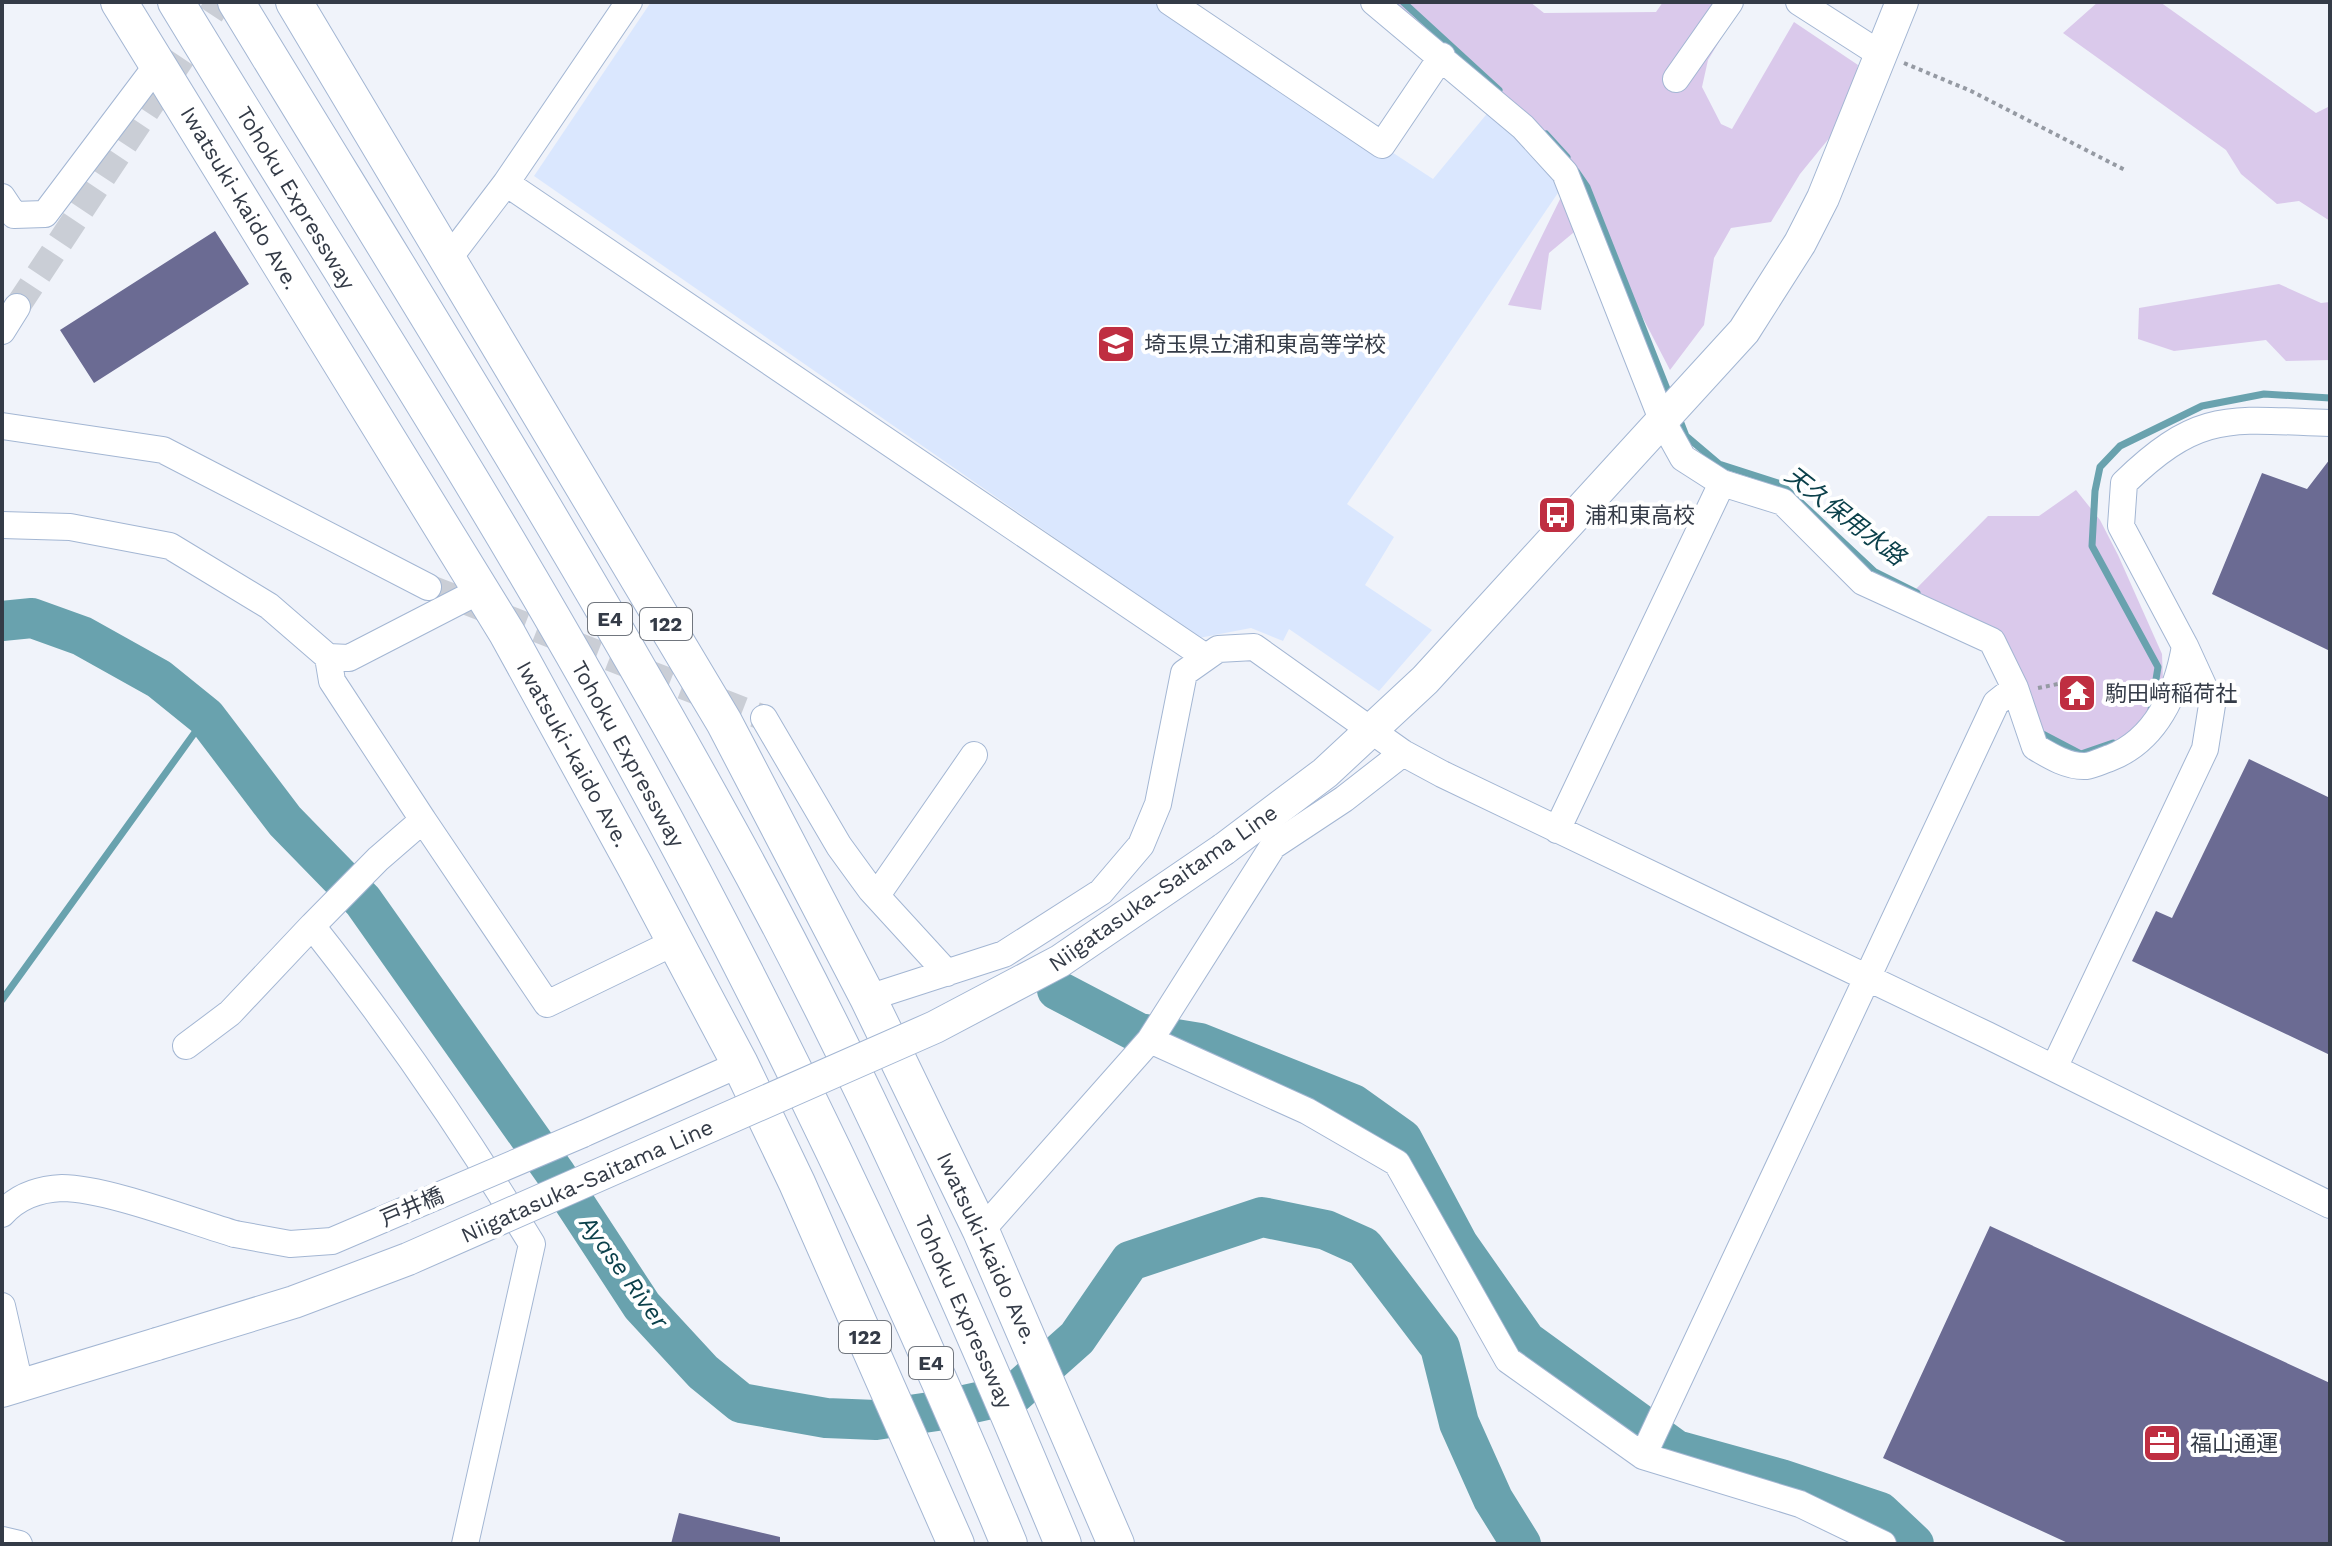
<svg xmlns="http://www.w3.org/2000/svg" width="2332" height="1546" viewBox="0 0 2332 1546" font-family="'Work Sans','Noto Sans JP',sans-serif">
<rect width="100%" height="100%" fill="#f0f3fa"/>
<path fill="#dae7fe" d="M651,2h512l270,177 57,-69 74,74 -217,320 47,33 -29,48 67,45 -53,61 -90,-62 -6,12 -32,-13 -52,10 -665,-462z"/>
<path fill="#dac9eb" d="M1385,2h145l14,11 112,-1 7,-10h80l-35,58 -6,27 19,37 11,5 62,-107 64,43 -14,55 -44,54 -29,48 -40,6 -17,30 -10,67 -34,45 -79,-152 -42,35 -8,57 -33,-5 57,-116z
M2098,2h62l156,111 14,-7v115l-31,-20 -22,3 -36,-30 -15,-24 -163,-117z
M2279,284l42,19 9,-1v58l-44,1 -20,-21 -92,11 -36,-12 1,-31z
M2076,490l24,30 18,35 44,99 1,27 -5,27 -59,49 -53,-11 -48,-108 -89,-42 79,-80h51z"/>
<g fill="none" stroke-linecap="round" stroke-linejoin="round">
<path stroke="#69a2ae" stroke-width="7" d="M1403,2l96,88
M1546,134l21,23
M1576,171l11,16 84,212
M1679,418l7,18 33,28 62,20 94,88 42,21
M2151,710l7,-43 -66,-121 3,-55 5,-24 20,-21 82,-40 62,-12 66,4
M2041,733l40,21 32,-11
M2,1000l204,-283"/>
<path stroke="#69a2ae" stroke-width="40" d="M2,621l30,-3 50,18 77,43 47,38 79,104 78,80 192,272 87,133 61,66 38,31 85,15 50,2 61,-9 77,-17 63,-56 53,-77 132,-44 64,13 38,17 76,100 19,76 34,76 28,45
M1057,990l82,43 61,10 153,61 49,35 56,105 68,97 150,109 105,29 99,33 34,32"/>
</g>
<path fill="#6b6b93" d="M215,231l34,53 -155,99 -34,-53z
M2330,459v192l-118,-57 50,-121 45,16z
M2249,759l81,39v257l-198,-94 24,-50 16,7z
M1990,1226l340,157v161h-260l-187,-86z
M679,1513l101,24v7h-109z"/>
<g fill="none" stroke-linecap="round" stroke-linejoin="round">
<path stroke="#caced6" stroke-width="26" stroke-dasharray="26 13" stroke-linecap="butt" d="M17,307l202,-305
M428,587l336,131"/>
<defs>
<path id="minor" d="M1170,2l212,143 60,-89
M1374,2l149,125 42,46 98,249 20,36 39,25 61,19 80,80 129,59 23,47 20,59c15,9 33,20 51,19 8,-1 17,-6 24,-8 46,-18 67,-65 75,-112l-64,-120 3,-43c76,-74 107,-63 206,-60
M1799,2l81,52
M1676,79l54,-77
M506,183l698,473
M2,197l12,18 31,-1 113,-150
M449,258l57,-75 123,-181
M2,331l15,-24
M2,426l161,24 265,137
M2,525l68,2 100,19 99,60 59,51 4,24 91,139
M328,657l21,1 132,-68
M764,718l75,128 32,44 76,83
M1557,830l165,-347
M877,895l97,-140
M312,926l66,-67 45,-39 124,184 128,-62
M868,998l136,-44 97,-62 40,-47 17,-41 26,-131 34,-24 36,-2 149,106 39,21 545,261 343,170
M1150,1040l157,71 90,52 111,197 135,96 157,48 83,40
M186,1046l44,-33 82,-87c80,101 153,208 220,318l-67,300
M2054,1068l151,-319 7,-44 -27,-59
M583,1134l157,-70
M2,1214c15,-17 37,-25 60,-26 43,0 129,33 173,46
M981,1231l169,-191 123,-194 71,-47 59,-46
M2,1306l18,79
M1643,1456l353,-753 19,-15
M2,1540l17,4"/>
<path id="major" d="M1224,849l101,-76 100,-93 319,-349 56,-88 23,-45 79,-196
M2,1391l155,-47"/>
<path id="highway" d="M119,2l388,631 129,235 104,196 57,119 159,361
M176,2c137,226 282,448 412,678 158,280 298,567 421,864
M236,2c166,273 337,544 491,825 128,231 235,473 336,717
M294,2l430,720 144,276 113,233 135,313"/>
</defs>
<use href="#minor" stroke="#a3b6d3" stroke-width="28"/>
<use href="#major" stroke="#a3b6d3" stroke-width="34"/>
<use href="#highway" stroke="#a3b6d3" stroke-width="38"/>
<path stroke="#959aa3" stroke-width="4" stroke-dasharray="4 4" stroke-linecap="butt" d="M1904,63l67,28 154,79
M2038,688l20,-4 16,5"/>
<use href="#minor" stroke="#fff" stroke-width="26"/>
<use href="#major" stroke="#fff" stroke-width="32"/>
<use href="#highway" stroke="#fff" stroke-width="36"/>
<defs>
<path id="minor-bridge" d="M235,1234l55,10 42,-3 251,-107"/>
<path id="major-bridge" d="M157,1344l137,-42 114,-43 527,-232 125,-66 164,-112"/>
</defs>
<use href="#minor-bridge" stroke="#a3b6d3" stroke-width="28" stroke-linecap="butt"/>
<use href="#major-bridge" stroke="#a3b6d3" stroke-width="34" stroke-linecap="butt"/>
<use href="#minor-bridge" stroke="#fff" stroke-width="26"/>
<use href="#major-bridge" stroke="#fff" stroke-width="32"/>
</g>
<defs>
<symbol id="school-square" viewBox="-11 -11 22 22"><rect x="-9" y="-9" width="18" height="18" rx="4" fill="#bf2e41" stroke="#fff"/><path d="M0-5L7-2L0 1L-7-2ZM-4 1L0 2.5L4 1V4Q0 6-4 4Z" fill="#fff"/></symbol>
<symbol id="bus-square" viewBox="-11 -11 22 22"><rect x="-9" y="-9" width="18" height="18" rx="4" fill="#bf2e41" stroke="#fff"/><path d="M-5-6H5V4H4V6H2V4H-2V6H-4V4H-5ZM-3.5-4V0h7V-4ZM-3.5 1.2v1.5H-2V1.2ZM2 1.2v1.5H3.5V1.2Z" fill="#fff"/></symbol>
<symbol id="temple-square" viewBox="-11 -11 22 22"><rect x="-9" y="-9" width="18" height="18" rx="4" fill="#bf2e41" stroke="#fff"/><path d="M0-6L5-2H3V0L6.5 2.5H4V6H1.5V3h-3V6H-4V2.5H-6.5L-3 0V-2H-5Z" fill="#fff"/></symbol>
<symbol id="office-square" viewBox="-11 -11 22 22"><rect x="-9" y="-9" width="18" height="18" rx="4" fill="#bf2e41" stroke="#fff"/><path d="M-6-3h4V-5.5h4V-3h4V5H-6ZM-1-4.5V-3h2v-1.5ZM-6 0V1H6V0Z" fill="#fff"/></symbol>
</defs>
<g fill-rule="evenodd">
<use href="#school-square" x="1094" y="322" width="44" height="44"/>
<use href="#bus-square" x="1535" y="493" width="44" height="44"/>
<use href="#temple-square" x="2055" y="671" width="44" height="44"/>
<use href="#office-square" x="2140" y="1421" width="44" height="44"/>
</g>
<g text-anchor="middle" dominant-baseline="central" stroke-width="8" stroke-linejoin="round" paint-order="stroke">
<g fill="#fff" stroke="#71767e" stroke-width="2">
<rect x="588" y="603" width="44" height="32" rx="6"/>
<rect x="640" y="608" width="52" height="32" rx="6"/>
<rect x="839" y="1321" width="52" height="32" rx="6"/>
<rect x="909" y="1347" width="44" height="32" rx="6"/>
</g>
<g font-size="20" font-weight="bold" fill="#343b47">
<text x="610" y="619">E4</text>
<text x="666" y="624">122</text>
<text x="865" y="1337">122</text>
<text x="931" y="1363">E4</text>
</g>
<g font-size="22" fill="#343b47" stroke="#fff">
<text transform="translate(240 198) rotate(59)">Iwatsuki-kaido Ave.</text>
<text transform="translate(296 198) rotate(59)">Tohoku Expressway</text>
<text transform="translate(573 754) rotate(61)">Iwatsuki-kaido Ave.</text>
<text transform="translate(628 754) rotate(61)">Tohoku Expressway</text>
<text transform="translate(1163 888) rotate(-35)">Niigatasuka-Saitama Line</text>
<text transform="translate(587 1181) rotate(-24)">Niigatasuka-Saitama Line</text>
<text transform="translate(412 1207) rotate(-23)">戸井橋</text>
<text transform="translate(987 1248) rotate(65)">Iwatsuki-kaido Ave.</text>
<text transform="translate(964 1312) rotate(66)">Tohoku Expressway</text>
</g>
<g font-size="22" fill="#343b47" stroke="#fff" text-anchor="start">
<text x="1144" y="344">埼玉県立浦和東高等学校</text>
<text x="1585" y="515">浦和東高校</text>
<text x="2105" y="693">駒田﨑稲荷社</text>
<text x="2190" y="1443">福山通運</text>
</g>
<g font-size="24" font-style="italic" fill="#0c414b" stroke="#fff">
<text transform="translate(1845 516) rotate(38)">天久保用水路</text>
<text transform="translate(624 1272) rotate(54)">Ayase River</text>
</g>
</g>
<rect width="2332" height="1546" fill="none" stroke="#343b47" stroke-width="8"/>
</svg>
